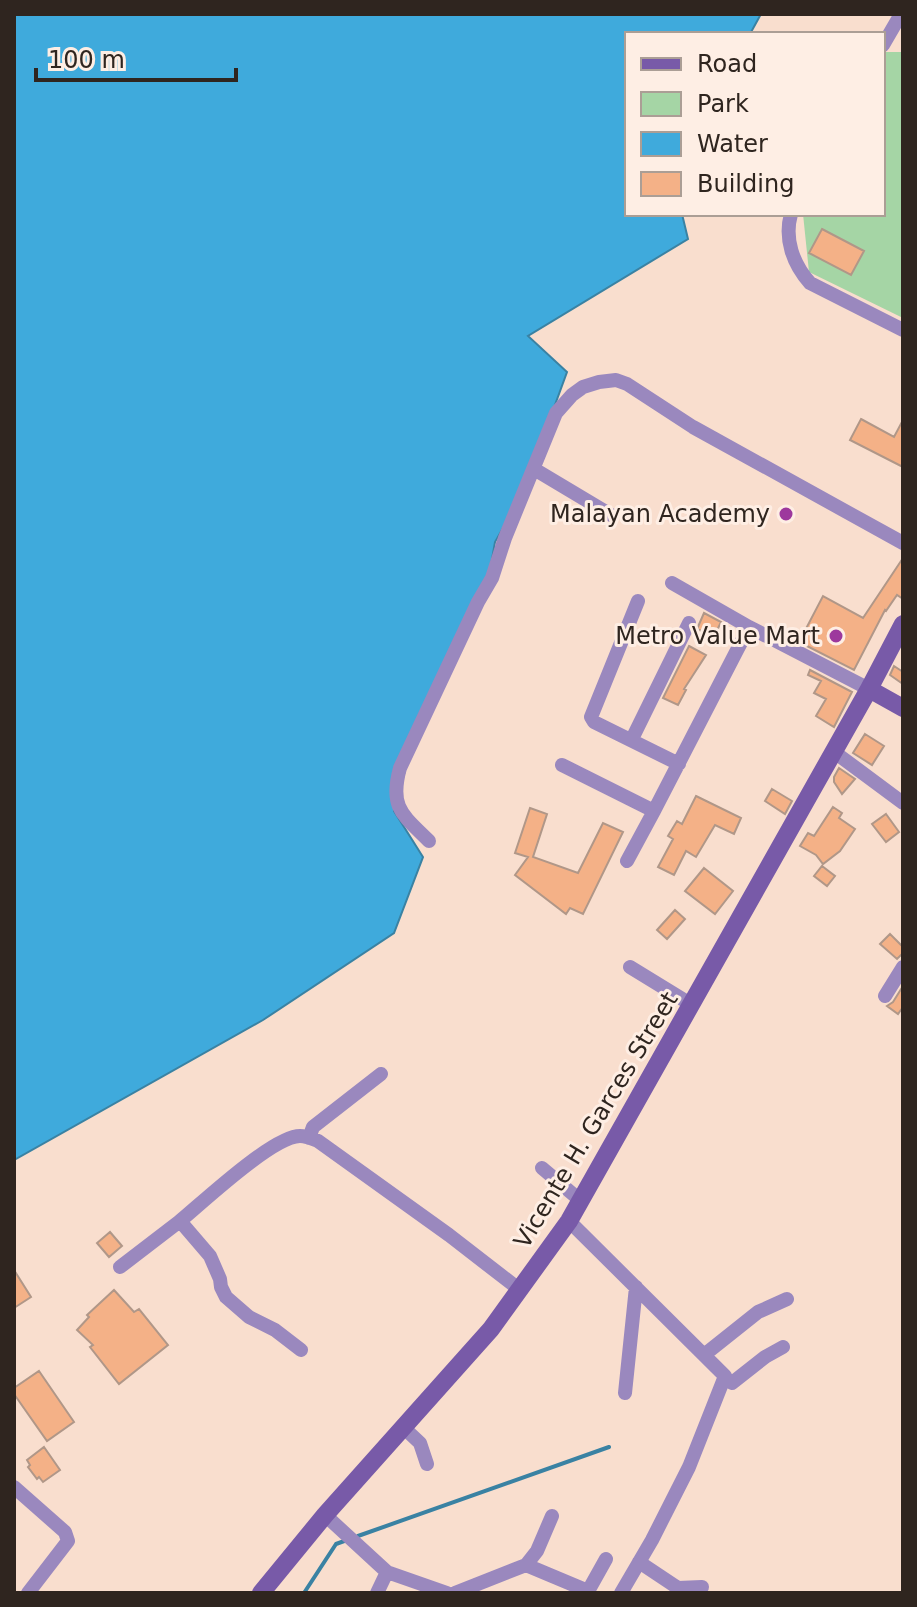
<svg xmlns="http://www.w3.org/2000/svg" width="917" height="1607" viewBox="0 0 917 1607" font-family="'DejaVu Sans',sans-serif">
<rect width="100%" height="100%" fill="#f9dece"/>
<path fill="#a5d5a5" d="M883,52h20v266l-94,-46 -6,-58h80z"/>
<path fill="#3faadc" stroke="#3a82a3" stroke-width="2" d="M14,14h747l-11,20h-123v180h55l6,25 -160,97 39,36 -45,123 -27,47 -7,40 -72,148 -22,81 29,46 -29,76 -131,87 -249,140z"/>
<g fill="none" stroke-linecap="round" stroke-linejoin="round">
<path stroke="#3a82a3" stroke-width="4" d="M358,1536l251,-89
M304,1593l32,-49 11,-4"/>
</g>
<path fill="#f4b187" stroke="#b09788" stroke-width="2" d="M822,229l42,22 -13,24 -42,-22z
M861,419l33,18 9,-17v47l-53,-27z
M903,558v41l-6,-4 -11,16 -1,-1 -31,60 -55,-28 24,-46 40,22z
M704,613l17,9 -7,15 -17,-8z
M689,646l17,9 -22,34 2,1 -8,15 -15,-7z
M894,666l9,6v12l-13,-9z
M810,670l42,22 -18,35 -18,-11 10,-17 -12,-6 7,-12 -13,-6z
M865,734l19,12 -12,19 -19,-12z
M839,768l16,11 -13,15 -8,-12v-5z
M772,789l20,12 -7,13 -20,-13z
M696,796l45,22 -7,16 -19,-9 -19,32 -10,-6 -12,24 -16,-8 15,-28 -5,-3 9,-15 5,3z
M833,807l9,6 -3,5 16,11 -15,22 -17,13 -7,-9 -16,-9 8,-13 6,3z
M530,808l17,6 -14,43 45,16 25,-50 20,9 -40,82 -13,-6 -4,6 -51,-39 13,-18 -13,-4z
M886,814l13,18 -13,10 -14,-18z
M822,866l13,10 -8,10 -13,-10z
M704,868l29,23 -18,23 -30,-23z
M675,910l10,9 -18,20 -10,-9z
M890,934l13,13v6l-6,6 -17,-15z
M903,986v21l-5,7 -11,-8 6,-4z
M110,1232l12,14 -13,11 -12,-14z
M14,1270l17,27 -17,11z
M114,1290l20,22 5,-3 29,36 -49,39 -29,-37 3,-2 -16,-15 12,-13 -2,-2z
M39,1371l35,51 -27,19 -33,-47v-6z
M44,1447l16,23 -17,12 -4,-5 -2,2 -9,-12 2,-2 -3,-5z"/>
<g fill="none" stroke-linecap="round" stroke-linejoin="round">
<path stroke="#9a88be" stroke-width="14" d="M883,45l18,-31
M791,214c-7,25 2,50 19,69l93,47
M534,469l77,46
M672,583l77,44 120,62
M638,601l-47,116 3,5 85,42
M632,739l57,-116
M833,751l70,52
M562,765l92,46
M429,841c-26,-26 -40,-33 -29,-73l78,-166 14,-24 13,-40 51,-125 16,-18 11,-8 16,-5 17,-2 11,4 66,43 210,116
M627,861l27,-50 95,-184
M630,967l62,38
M885,996l18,-29
M309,1138l4,-11 68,-53
M542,1168l39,33
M180,1221c23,-19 93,-85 120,-85 6,0 13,3 18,5l131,94 71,55
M569,1221l156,155 -36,91 -37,73 -31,53
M120,1267l60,-46 30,35 10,23 1,8 5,10 23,20 26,13 26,20
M704,1355l54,-43 29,-13
M732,1383l33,-26 18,-10
M625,1393l11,-106
M403,1427l17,16 7,21
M14,1487l51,45 3,9 -40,52
M325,1515l62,57 60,21
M639,1562l39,26 24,-1
M526,1565l62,26
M377,1593l10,-21
M455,1593l71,-28 11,-14 15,-35
M587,1593l19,-34"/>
<path stroke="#785aa8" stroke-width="18" d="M869,689l34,19
M261,1593l64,-78 166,-186 78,-108 300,-532 34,-65"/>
</g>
<g fill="#9d389d" stroke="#feeee4" stroke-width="3">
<circle cx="786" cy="514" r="8"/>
<circle cx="836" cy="636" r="8"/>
</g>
<g text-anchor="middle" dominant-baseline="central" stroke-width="6" stroke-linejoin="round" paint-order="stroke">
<g font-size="24" fill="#2f251f" stroke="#feeee4" text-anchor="end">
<text x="770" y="514">Malayan Academy</text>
<text x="820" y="636">Metro Value Mart</text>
</g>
<g font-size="24" fill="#2f251f" stroke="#feeee4">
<text transform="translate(596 1120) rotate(-59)">Vicente H. Garces Street</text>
</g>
</g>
<rect width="917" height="1607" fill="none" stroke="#2f251f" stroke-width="32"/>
<rect x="625" y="32" width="260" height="184" fill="#feeee4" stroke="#ab9e95" stroke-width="2"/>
<rect x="641" y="58" width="40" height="12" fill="#785aa8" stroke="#ab9e95" stroke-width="2"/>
<text x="697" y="72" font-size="24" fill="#2f251f">Road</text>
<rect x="641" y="92" width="40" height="24" fill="#a5d5a5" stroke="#ab9e95" stroke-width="2"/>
<text x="697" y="112" font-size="24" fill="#2f251f">Park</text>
<rect x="641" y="132" width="40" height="24" fill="#3faadc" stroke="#ab9e95" stroke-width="2"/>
<text x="697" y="152" font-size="24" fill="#2f251f">Water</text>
<rect x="641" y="172" width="40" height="24" fill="#f4b187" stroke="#ab9e95" stroke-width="2"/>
<text x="697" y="192" font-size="24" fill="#2f251f">Building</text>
<path d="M36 68v12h200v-12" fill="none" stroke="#2f251f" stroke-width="4"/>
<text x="48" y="68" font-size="24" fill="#2f251f" stroke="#feeee4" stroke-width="6" paint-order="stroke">100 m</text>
</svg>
